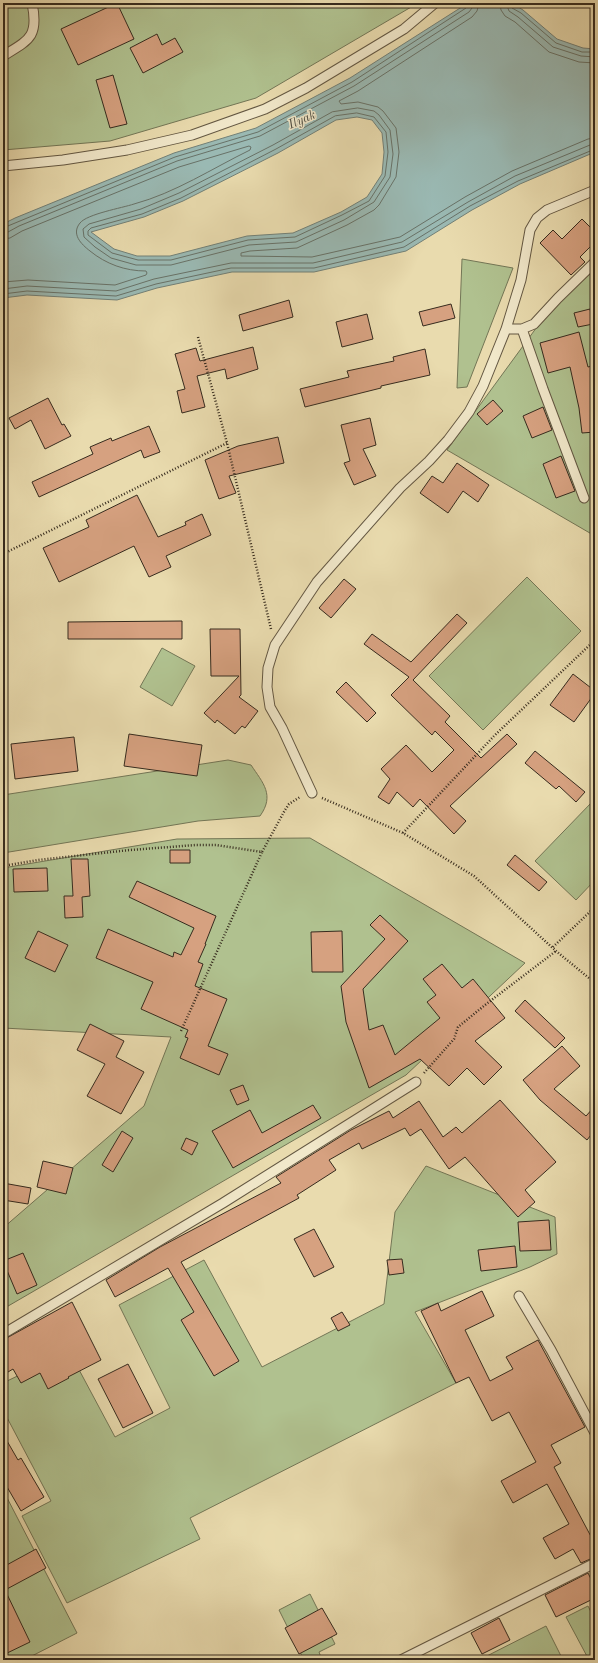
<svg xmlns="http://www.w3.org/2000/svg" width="598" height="1663" viewBox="0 0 598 1663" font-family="'Old Standard TT',serif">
<rect width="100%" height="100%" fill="#e9dbae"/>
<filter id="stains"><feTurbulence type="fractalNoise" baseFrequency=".005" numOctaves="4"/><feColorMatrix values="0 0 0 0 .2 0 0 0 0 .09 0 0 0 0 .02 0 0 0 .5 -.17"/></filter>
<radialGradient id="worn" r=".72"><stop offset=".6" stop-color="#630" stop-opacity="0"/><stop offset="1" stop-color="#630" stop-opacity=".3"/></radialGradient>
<path fill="#b0c18f" stroke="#737656" d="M3,3h415l-162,95 -146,43 -107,9z
M462,259l51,9 -46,119 -10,1z
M595,260v276l-148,-86 106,-145z
M527,577l54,54 -98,99 -54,-54z
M162,648l33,18 -23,40 -32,-19z
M228,760l23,5c12,18 24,30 9,51l-62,5 -195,32v-58z
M592,802l3,2v76l-19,20 -41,-39z
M310,838l215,125 -119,112 -403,234v-81l141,-122 27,-69 -168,-9v-160l174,-29z
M426,1166l129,51 2,37 -27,13 -115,45 41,71 -266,135 10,21 -133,64 -45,-87 29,-15 -48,-91v-27l66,-32 46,86 55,-29 -51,-103 85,-45 58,107 122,-63 11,-92z
M3,1490l74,143 -53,27h-21z
M310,1594l25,50 -16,8 3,8h-18l-25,-50z
M588,1606l7,14v40h-6l-23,-43z
M546,1626l17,34h-84z"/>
<path fill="#9ab9b3" stroke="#728077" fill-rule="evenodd" d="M468,3h44l11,7 34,29 26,9 12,1v103l-75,32 -48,26 -66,41 -92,21h-82l-75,16 -40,12 -90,-5 -24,3v-74l12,-6 159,-65 82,-25 94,-50zM357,117l15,3 10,13 2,19 -2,22 -15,23 -26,15 -48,21 -46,3 -77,20h-33l-23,-7 -23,-17 53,-15 39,-16 95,-48 58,-33z"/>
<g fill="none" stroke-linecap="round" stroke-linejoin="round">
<path stroke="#687268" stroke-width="1" d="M479,3l-2,8 -5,6 -114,74 -19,10 2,3 17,-2 20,5 5,4 13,17 3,24 -3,25 -17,28 -5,5 -27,15 -50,23 -47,3 -9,2v3l71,1 88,-20 65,-40 47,-26 76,-32 7,-1
M500,3l1,7 4,6 10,6 34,30 30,10 16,1
M506,3l3,8 9,6 35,30 28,9 14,1
M511,3l1,5 9,5 35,30 26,9h13
M358,108l16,3 5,4 11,15 3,24 -3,23 -16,25 -30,18 -48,22 -47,3 -78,20h-35l-25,-7 -16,-11 -11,-10 -1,-8 6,-5 52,-15 38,-16 94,-48 59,-33z
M357,113l17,4 12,15 2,20 -3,24 -16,25 -27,14 -47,22 -47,3 -77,20h-33l-26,-7 -24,-18v-4l3,-3 51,-14 39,-16 95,-49 59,-33z
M3,228l172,-71 83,-25 94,-50 114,-74 2,-5
M3,233l5,-1 11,-6 158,-65 83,-25 94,-50 115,-74 3,-4 1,-5
M3,239l7,-1 12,-7 157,-64 70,-21 2,1 -1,3c-37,18 -75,43 -116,54 -12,4 -47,10 -54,19 -9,11 1,21 10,28 16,13 35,20 56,20l1,2 -1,2 -31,10 -87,-5 -25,2
M3,289l24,-3 89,5 38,-12 77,-16h82l89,-21 66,-40 47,-26 75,-31 5,-1
M3,294l24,-3 89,5 40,-12 75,-16h83l90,-21 66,-41 48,-25 77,-32"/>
</g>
<path fill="#d6a180" stroke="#362b1e" d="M117,3l17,36 -56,26 -17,-36z
M157,34l5,11 13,-7 8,14 -40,21 -13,-25z
M113,75l14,49 -17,4 -14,-48z
M582,219l13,13v10l-15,15 5,5 -14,13 -31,-32 13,-13 9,9z
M289,300l4,17 -50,14 -4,-16z
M451,304l4,14 -32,8 -4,-14z
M590,309l3,15 -15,3 -4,-14z
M367,314l6,25 -31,8 -6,-25z
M579,332l9,35 4,-1 3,13v53l-13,1 -3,-25 -9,-41 -22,6 -8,-30z
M253,347l5,22 -31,10 -2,-10 -28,7 8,31 -23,6 -5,-22 8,-2 -10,-35 21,-6 4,13z
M425,349l5,26 -49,11v2l-76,19 -5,-18 49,-12 -2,-6 47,-10 -1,-4z
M48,398l14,27 2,-1 7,12 -26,13 -14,-29 -16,9 -6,-11z
M493,400l10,11 -16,14 -10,-11z
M543,407l9,23 -20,8 -9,-22z
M370,418l6,27 -13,4 13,27 -22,9 -10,-22 6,-2 -9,-36z
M149,426l11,26 -16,6 -3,-8 -102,47 -7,-15 61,-28 -3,-7 21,-9 1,3z
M278,437l6,26 -55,13 7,17 -17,6 -14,-39 33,-14z
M561,456l14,35 -19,7 -13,-34z
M457,463l32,22 -11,17 -15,-11 -15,22 -28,-20 12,-17 11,7z
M137,495l21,42 28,-12 -1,-3 17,-8 9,21 -45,21 5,11 -22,10 -15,-31 -75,36 -16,-34 46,-21 -3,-7z
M344,579l12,10 -25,29 -12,-10z
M457,614l10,9 -54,57 37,36 -5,6 36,36 26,-24 10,10 -67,62 16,15 -12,13 -34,-35 -7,8 -16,-15 -8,12 -11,-7 12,-18 -9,-10 25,-24 26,27 22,-22 -19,-19 -3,4 -41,-40 18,-18 -45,-33 8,-10 39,28z
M182,621v18h-114v-17z
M210,629h30l1,66 -2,2 19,14 -13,17 -3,-2 -7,8 -18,-14 -2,3 -11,-10 35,-37h-28z
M573,674l22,17v2l-21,29 -24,-17z
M346,682l30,31 -9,9 -31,-30z
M129,734l73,11 -5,31 -73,-10z
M74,737l4,34 -63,8 -4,-35z
M535,751l50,41 -9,10 -17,-16 -3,3 -31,-26z
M170,850h20v13h-20z
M515,855l32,27 -8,9 -32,-26z
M71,859h17l2,37 -8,1 1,20 -18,1 -1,-22h9z
M47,868l1,23 -34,1 -1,-23z
M137,881l79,35 -11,28h1l-8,18 5,2 -8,22 32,13 -19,47 20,8 -9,21 -39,-17 8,-20 -3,-1 3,-7 -47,-21 12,-27 -57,-24 12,-29 65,28 1,-5 7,3 13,-27 -65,-31z
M380,915l28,26 -45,48 6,41 14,-5 12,30 45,-37 -13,-16 9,-7 -13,-16 19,-15 20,24 11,-9 32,39 -30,23 27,26 -18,18 -17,-17 -18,18 -29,-27 -51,29 -23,-66 -5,-36 44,-47 -15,-14z
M38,931l30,14 -13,27 -30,-14z
M342,931l1,41h-31l-1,-40z
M525,1000l40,38 -10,10 -40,-37z
M90,1024l34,17 -8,16 28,15 -23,42 -34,-18 18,-32 -28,-14z
M562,1046l18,20 -26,23 32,27 9,-10v24l-8,10 -47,-40 -17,-20z
M243,1085l6,15 -12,5 -7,-15z
M500,1100l56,62 -31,28 10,12 -17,15 -53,-60 -16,12 -28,-40 -11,7 -5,-8 -43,21 -3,-6 -30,17 7,10 -39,25 2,3 -118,64 58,99 -25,15 -33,-56 13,-8 -26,-44 -53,29 -9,-17 54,-33 121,-64 -5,-6 75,-47 38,-19 4,7 26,-17 24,36 13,-10 6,6z
M313,1105l8,13 -88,50 -21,-37 38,-21 12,23z
M122,1131l11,7 -20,34 -11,-7z
M186,1138l12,5 -6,12 -11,-6z
M43,1161l30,7 -7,26 -29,-7z
M3,1183l28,5 -3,16 -25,-4z
M549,1220l2,30 -31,1 -2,-29z
M314,1229l20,38 -20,10 -20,-38z
M515,1246l2,21 -36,4 -3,-21z
M23,1253l14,32 -20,9 -14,-33z
M402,1259l2,14 -15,2 -2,-15z
M482,1291l12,25 -29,14 25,51 23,-12 -7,-12 32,-17 47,87 -34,18 10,18 -7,4 41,77v13l-14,6 -8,-14 -18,10 -12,-21 26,-14 -22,-40 -34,19 -12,-22 35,-19 -27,-50 -17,9 -23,-44 -13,6 -35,-72 17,-8 3,8z
M72,1302l29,58 -33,17 1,1 -21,11 -8,-16 -19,10 -8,-14 -10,6v-35z
M342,1312l8,13 -12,6 -7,-13z
M128,1364l25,49 -30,15 -25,-49z
M3,1434l15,26 3,-2 23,39 -23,14 -18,-31z
M36,1549l10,19 -41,22 25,52 -27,13v-88z
M588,1573l7,14v11l-39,19 -11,-22z
M322,1608l15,26 -38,20 -14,-26z
M499,1618l11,22 -28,14 -11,-21z"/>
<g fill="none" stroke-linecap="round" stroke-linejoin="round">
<defs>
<path id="service" d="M3,56c26,-16 36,-19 29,-53
M3,166l60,-6 64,-10 65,-15 73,-26 41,-21 98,-59 31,-26
M506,329h16l12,-5 24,-26 37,-36
M522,329l21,60 41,109
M312,793l-30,-65 -12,-21 -3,-20 1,-19 7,-23 42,-63 83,-94 29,-27 19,-21 21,-28 14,-26 23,-57 15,-49 9,-50 7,-12 10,-8 48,-20
M519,1296l32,54 44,83
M3,1334l220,-131 193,-121
M401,1660l194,-97"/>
</defs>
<use href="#service" stroke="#635742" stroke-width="11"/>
<path stroke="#362b1e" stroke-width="2.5" stroke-dasharray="1 2" stroke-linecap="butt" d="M198,337l29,106 44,186
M3,554l224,-111
M322,798l81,35 71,43 82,75 39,32
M403,833l92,-98 100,-95
M3,866l35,-6 92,-10 66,-5h20l46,7 23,-42 4,-6 11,-7
M553,947l42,-40
M181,1031l81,-179
M424,1073l30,-34 4,-12 27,-22 71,-54"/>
<use href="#service" stroke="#f1e8ca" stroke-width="9"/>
</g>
<g text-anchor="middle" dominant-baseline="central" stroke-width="3" stroke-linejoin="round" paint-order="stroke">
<g font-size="13" font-style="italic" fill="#4f4e43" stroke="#f1e8ca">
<text transform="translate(302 120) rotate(-24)">Ilyak</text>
</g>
</g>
<rect width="598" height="1663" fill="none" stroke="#e9dbae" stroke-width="16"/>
<rect x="4" y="4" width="590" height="1655" fill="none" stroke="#362b1e" stroke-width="2"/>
<rect x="8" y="8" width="582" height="1647" fill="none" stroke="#362b1e"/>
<rect width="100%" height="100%" filter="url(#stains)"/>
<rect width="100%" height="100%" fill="url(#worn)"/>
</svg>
